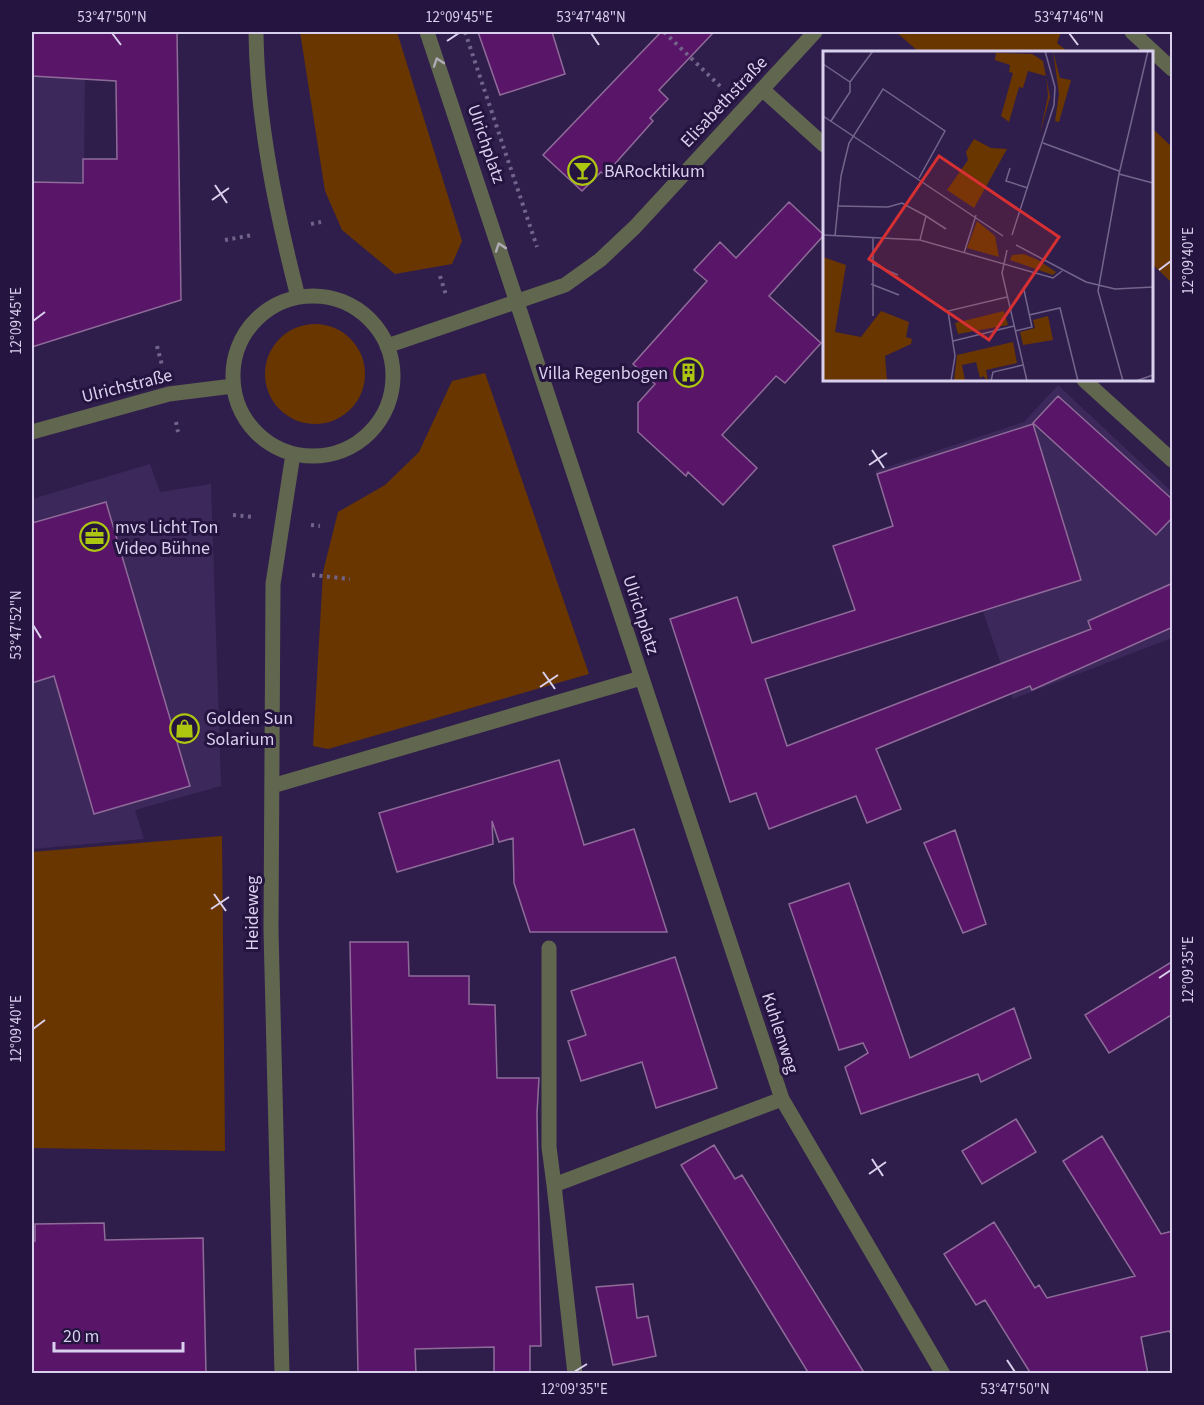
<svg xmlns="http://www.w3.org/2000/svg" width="1204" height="1405" viewBox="0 0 1204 1405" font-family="'Source Sans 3',sans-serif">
<rect width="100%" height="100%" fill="#2f1e4b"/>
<path fill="#3c285a" d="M32,53l53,3 -1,126h-52z
M1058,385l114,107v146l-159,61 -43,-125 -54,16 -41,-119 149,-49z
M150,464l10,28 51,-8 10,302 -86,24 9,29 -112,10v-350z"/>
<path fill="#693600" d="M300,32h97l65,209 -10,23 -57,10 -53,-44 -17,-39z
M896,32h165l-4,11 11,9h-149z
M1152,128l20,19v136l-20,-19z
M265 374a50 50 0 1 1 100 0a50 50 0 1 1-100 0Z
M485,373l104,301 -261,75 -15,-3 10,-174 15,-60 47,-27 34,-33 33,-71z
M222,836l3,315 -193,-3v-296z"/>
<path fill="#591669" stroke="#8f6b99" stroke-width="1.5" d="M32,32h145l4,268 -149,47v-165l51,1v-24h34l-1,-78 -84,-5z
M478,32h74l13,42 -65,21z
M661,32h53l-55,58 9,9 -18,19 3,3 -48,54 -4,-3 -19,19 -39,-36z
M789,202l35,33 -55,61 52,47 -36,40 -9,-7 -54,59 35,33 -34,37 -35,-33 -2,4 -48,-44v-29l17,-19 -22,-20 74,-83 -13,-11 26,-28 16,16z
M1058,396l115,104v17l-17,18 -123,-112z
M1033,424l48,156 -316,99 22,67 304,-117 -3,-8 85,-38v44l-141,63 -2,-4 -154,63 25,60 -34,14 -11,-27 -87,33 -13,-36 -26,9 -60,-183 67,-22 15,46 103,-33 -22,-64 60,-20 -16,-52z
M106,502l84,284 -96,28 -40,-138 -22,7v-160z
M559,760l25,85 50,-16 33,103h-137l-16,-49 -1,-45 -14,4 -7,-21 1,23 -96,28 -18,-59z
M955,830l31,94 -23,9 -39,-90z
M849,883l61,175 104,-50 17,50 -50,24 -3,-8 -117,40 -16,-47 23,-14 -5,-10 -24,7 -50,-146z
M350,942h58l1,34h60v28l26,1 2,73h42l-2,35 4,233h-11v28h-36v-27l-79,2 1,25h-58z
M675,957l42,131 -61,20 -14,-46 -61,19 -13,-40 18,-6 -15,-44z
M1173,961v53l-64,39 -24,-38z
M1016,1119l20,33 -54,32 -20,-33z
M1102,1136l59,98 12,-3v105l-4,-5 -28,6 7,37h-117l-46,-74 -9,5 -32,-51 50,-32 41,66 4,-3 8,13 88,-22 -72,-115z
M714,1145l21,34 7,-4 123,199h-56l-128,-209z
M104,1223l1,17 98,-2 3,136h-174v-133h3v-17z
M633,1284l4,34 11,-2 8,40 -43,9 -17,-78z"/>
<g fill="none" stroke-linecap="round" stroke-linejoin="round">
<path stroke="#71638a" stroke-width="4" stroke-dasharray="3 4.5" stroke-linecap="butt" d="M465,32l72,215
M664,32l57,55
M311,224l10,-2
M225,240l28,-5
M440,276l6,19
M157,346l5,19
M176,422l2,10
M233,515l20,2
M311,525l9,1
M312,575l38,4"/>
<path stroke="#61674f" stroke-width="15" d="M256,32c1,89 20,179 42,265
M427,32l355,1067 161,275
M1132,32l40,37
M762,89l62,56
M233 376a80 80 0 1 1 160 0a80 80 0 1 1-160 0Z
M387,346l178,-61 35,-25 35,-33 180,-195
M1084,380l88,80
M32,432l137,-38 64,-8
M272,786l369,-108
M549,948v199l5,38
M282,1374l-11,-444 2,-346 20,-130
M575,1374l-21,-189 228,-86"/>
</g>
<defs><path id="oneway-chevron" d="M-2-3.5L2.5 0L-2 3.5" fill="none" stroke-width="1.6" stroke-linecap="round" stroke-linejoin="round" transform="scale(1.5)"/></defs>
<g stroke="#afabb6">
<use href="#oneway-chevron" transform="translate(438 62) rotate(-109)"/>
<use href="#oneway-chevron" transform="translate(500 247) rotate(-109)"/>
</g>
<path fill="none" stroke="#d9d0ed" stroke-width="2" d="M112,33l9,12M591,33l8,12M1069,33l9,12M447,41l12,-8M215,185l12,18M212,200l17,-12M1159,270l12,-9M33,321l12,-9M872,450l12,18M869,465l18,-12M33,625l8,13M543,672l12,17M540,687l18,-12M214,894l12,17M211,909l18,-12M1159,978l12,-8M33,1029l12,-9M872,1159l11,17M869,1174l17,-12M1007,1360l8,12M574,1372l13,-8"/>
<defs>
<symbol id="bar-ring" viewBox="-11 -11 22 22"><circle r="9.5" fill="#251340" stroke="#adc60f" stroke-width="1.5"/><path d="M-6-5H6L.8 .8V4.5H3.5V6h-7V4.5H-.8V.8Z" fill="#adc60f"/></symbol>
<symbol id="building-ring" viewBox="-11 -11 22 22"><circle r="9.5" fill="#251340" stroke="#adc60f" stroke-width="1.5"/><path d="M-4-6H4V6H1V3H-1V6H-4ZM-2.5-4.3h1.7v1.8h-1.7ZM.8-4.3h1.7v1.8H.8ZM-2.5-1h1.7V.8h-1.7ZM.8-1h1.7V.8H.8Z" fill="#adc60f"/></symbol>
<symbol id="office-ring" viewBox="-11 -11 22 22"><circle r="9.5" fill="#251340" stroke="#adc60f" stroke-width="1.5"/><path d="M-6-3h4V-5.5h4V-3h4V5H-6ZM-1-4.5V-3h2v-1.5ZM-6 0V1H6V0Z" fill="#adc60f"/></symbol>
<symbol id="shop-ring" viewBox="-11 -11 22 22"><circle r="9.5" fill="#251340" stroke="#adc60f" stroke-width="1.5"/><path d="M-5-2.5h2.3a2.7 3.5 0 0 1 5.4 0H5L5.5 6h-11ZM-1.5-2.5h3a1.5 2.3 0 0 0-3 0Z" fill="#adc60f"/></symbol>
</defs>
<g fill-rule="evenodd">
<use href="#bar-ring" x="566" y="154" width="33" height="33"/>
<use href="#building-ring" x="672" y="356" width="33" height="33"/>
<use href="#office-ring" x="78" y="520" width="33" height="33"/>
<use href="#shop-ring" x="168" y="712" width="33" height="33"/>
</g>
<g text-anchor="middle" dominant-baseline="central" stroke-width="6" stroke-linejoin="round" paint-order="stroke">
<g font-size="18" fill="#d9d0ed" stroke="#251340">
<text transform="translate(724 102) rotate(-47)">Elisabethstraße</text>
<text transform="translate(486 144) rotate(71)">Ulrichplatz</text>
<text transform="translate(127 386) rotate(-14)">Ulrichstraße</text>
<text transform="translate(641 615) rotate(72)">Ulrichplatz</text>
<text transform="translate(252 913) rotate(-90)">Heideweg</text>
<text transform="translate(780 1033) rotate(72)">Kuhlenweg</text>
</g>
<g font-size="18" fill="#d9d0ed" stroke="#251340" text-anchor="start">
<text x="604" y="171">BARocktikum</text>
<text x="668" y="373" text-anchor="end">Villa Regenbogen</text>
<text x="115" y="527">mvs Licht Ton<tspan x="115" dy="21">Video Bühne</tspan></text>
<text x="206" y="718">Golden Sun<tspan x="206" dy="21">Solarium</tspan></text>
</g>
</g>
<g transform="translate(823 51)">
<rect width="330" height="330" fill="#2f1e4b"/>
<path d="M230,0l7,27 11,2 -12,42 -4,-1 4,-27zM173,2l36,1 11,7 7,36 -10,36 8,-37 -2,-20 -18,-5 -5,17 -4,-1 -10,35 -8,-6 12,-43 -4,-1 1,-7 -15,-5zM151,88l17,9 16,1 -33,59 -27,-18 21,-30 -2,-8zM154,170l18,15 4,21 -32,-9zM201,203l14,6 18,12 -3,3 -43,-15 2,-5zM0,206l23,8 -11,67 26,5 20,-26 28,11 -3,15 6,2 -1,5 -26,12 2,25h-64zM181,260l4,14 -50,9 -3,-11zM225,265l5,24 -30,5 -3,-13 15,-4 -2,-8zM190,291l4,21 -31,7 2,11 -5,-5 -3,2 -4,-16 -14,3 3,16h-11l3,-26z" fill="#693600"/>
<path fill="none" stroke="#73658c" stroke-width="1.5" d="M0,13l27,18M0,65l180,120M8,70l19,-29v-10l23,-31M220,92l76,28M187,117l-4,13 22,7M296,123l34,9M14,155l51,1 14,-4 24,13 -6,24M103,165l20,13M0,184l97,5 133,38 9,-7M189,184l42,-130 1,-18 -10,-36M12,185l6,-60 8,-33 34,-54 62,42 -26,47M193,194l70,37 29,7 38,-2M184,199l-5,23 25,108M141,202l12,-38M49,213l26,11M48,233l28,11M206,264l31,-7 18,73M50,265v-78M192,280l17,-4 -8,-37M130,290l61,-15M128,330l4,-25 -7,-45 59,-14M168,330l2,-9 30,-7M300,330l-25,-90 21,-117 29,-123M313,330l17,-6"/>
<path fill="#d63032" fill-opacity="0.15" stroke="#d63032" stroke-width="3" d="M116,105l120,81 -70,103 -120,-81z"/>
<rect width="330" height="330" fill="none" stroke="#d9d0ed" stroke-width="3"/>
</g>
<rect width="1204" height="1405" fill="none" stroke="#251340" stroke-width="66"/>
<path d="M54 1342v9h129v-9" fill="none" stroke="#d9d0ed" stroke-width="3"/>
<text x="63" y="1342" font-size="18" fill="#d9d0ed" stroke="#251340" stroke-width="4.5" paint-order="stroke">20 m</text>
<rect x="33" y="33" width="1138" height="1339" fill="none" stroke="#d9d0ed" stroke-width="2"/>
<g font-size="15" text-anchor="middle" fill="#d9d0ed">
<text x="112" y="22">53°47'50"N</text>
<text x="459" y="22">12°09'45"E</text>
<text x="591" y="22">53°47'48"N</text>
<text x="1069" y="22">53°47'46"N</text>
<text transform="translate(1188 261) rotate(-90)" y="5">12°09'40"E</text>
<text transform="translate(16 321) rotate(-90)" y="5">12°09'45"E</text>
<text transform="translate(16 625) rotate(-90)" y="5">53°47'52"N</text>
<text transform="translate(1188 970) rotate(-90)" y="5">12°09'35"E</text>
<text transform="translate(16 1029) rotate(-90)" y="5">12°09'40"E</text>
<text x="574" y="1394">12°09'35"E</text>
<text x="1015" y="1394">53°47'50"N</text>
</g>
</svg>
